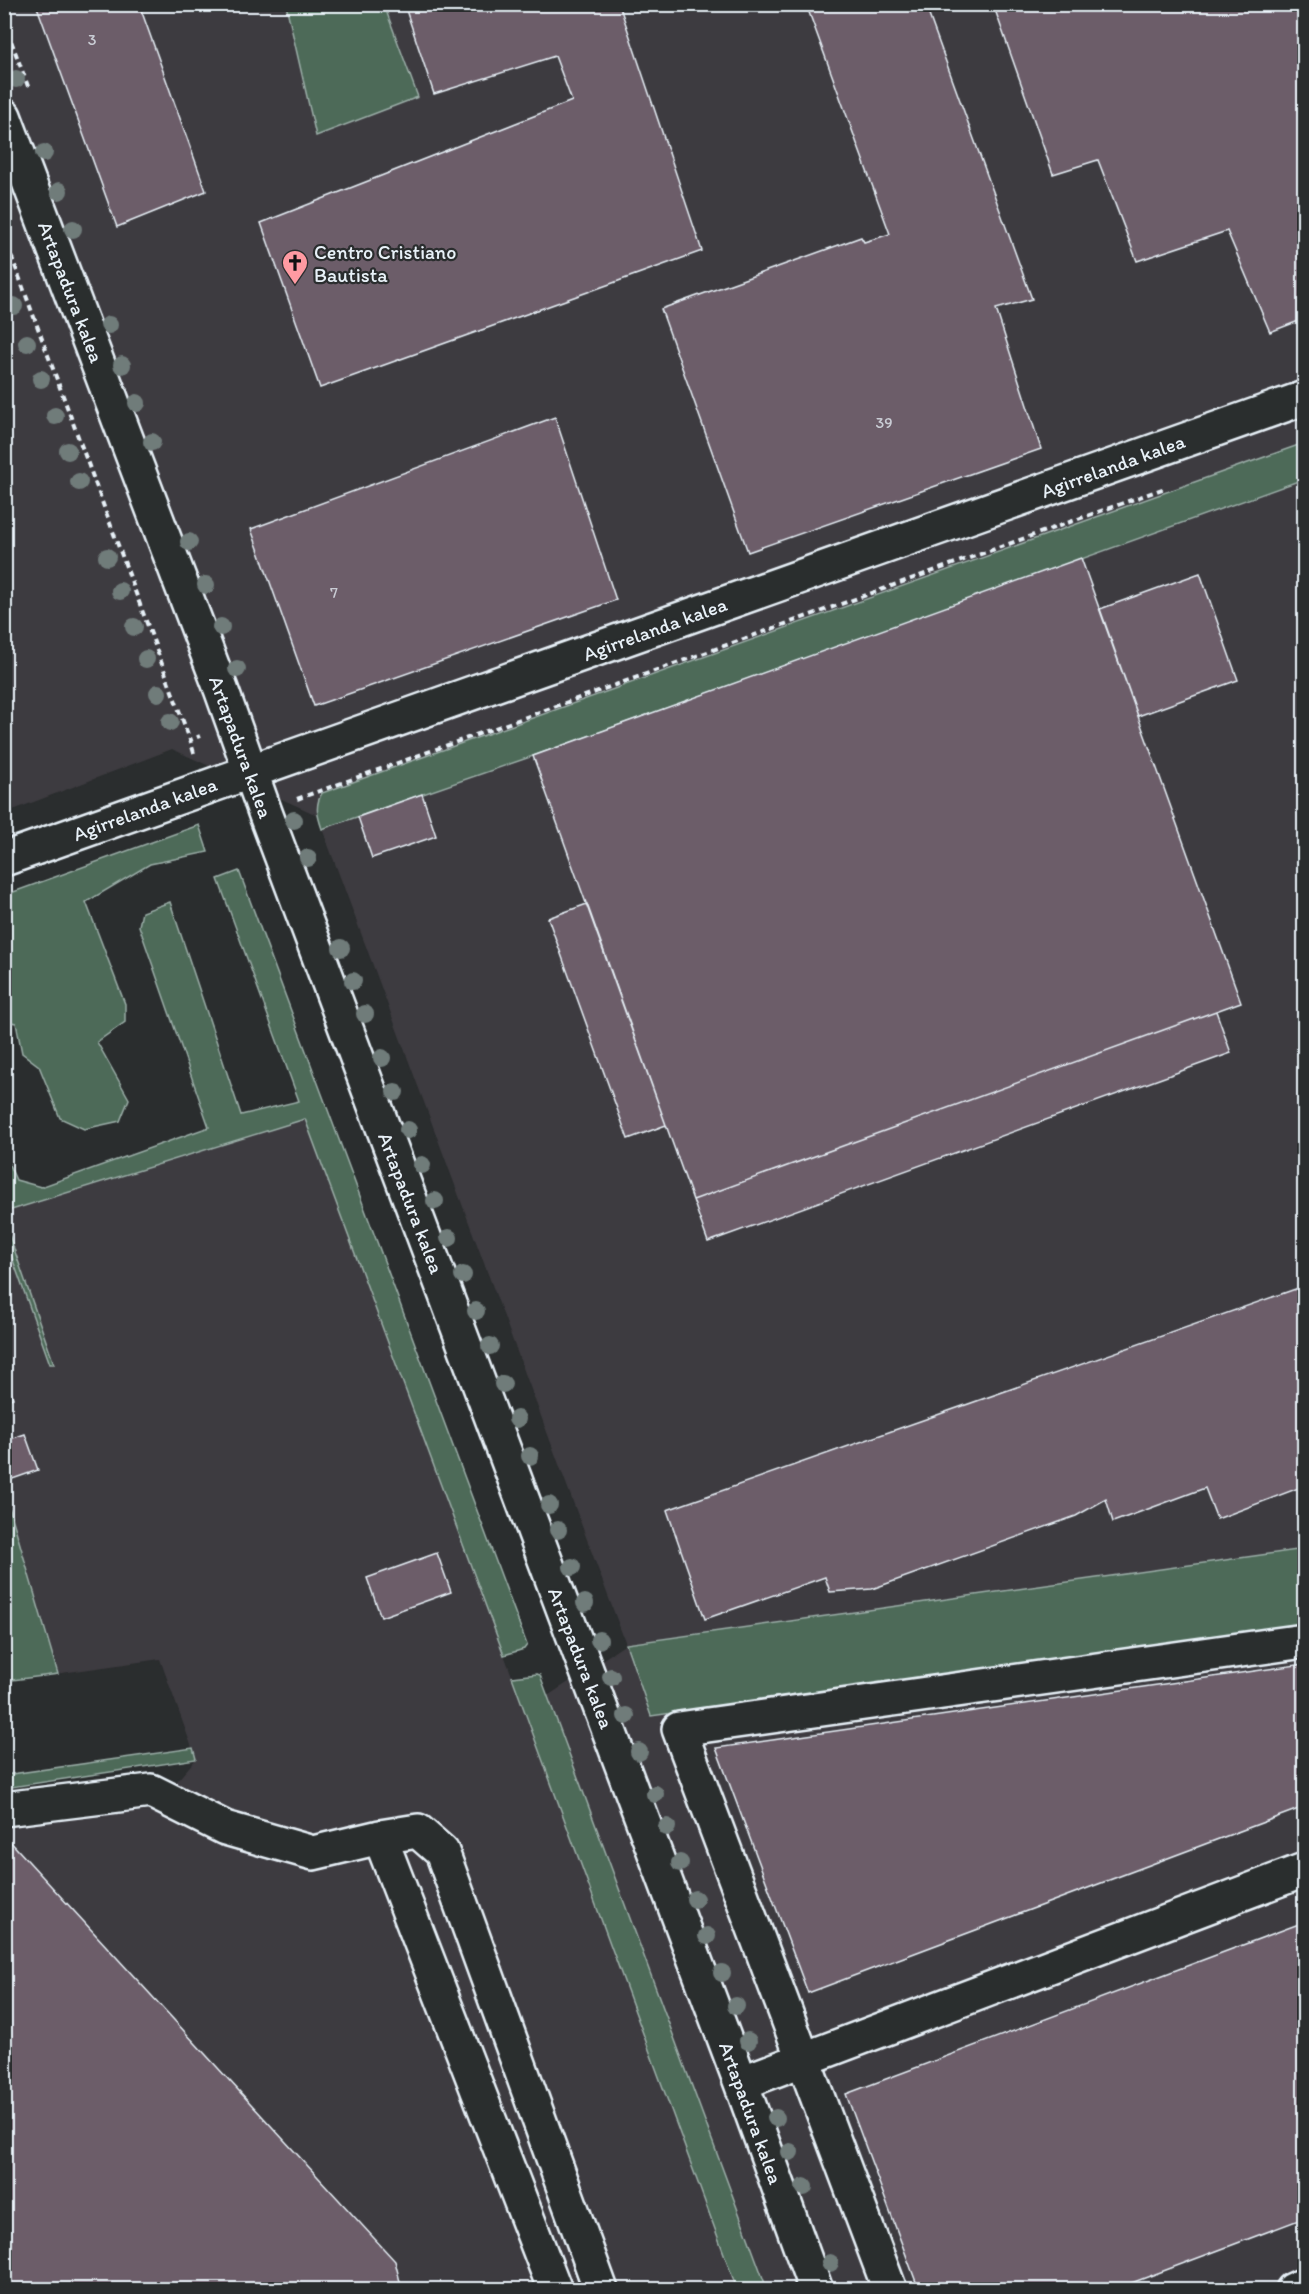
<svg xmlns="http://www.w3.org/2000/svg" width="1309" height="2294" viewBox="0 0 1309 2294" font-family="Itim,sans-serif">
<rect width="100%" height="100%" fill="#2a2d2e"/>
<filter id="ink" filterUnits="userSpaceOnUse"><feTurbulence type="fractalNoise" baseFrequency=".0167" numOctaves="2"/><feDisplacementMap in="SourceGraphic" scale="12" xChannelSelector="R" yChannelSelector="G"/><feConvolveMatrix kernelMatrix="1 2 1 2 8 2 1 2 1" color-interpolation-filters="sRGB"/></filter>
<g filter="url(#ink)">
<path fill="#3e3b40" d="M5,5h1299v2284h-1299l-1,-461 114,-16 33,-1 45,-52 -36,-100 -155,22v-469l300,-93 220,592 101,-67 -309,-829 -145,-66 -167,64z"/>
<path fill="#4e6a59" stroke="#9baea8" stroke-width="1.5" d="M286,5h98l34,92 -102,39z
M1304,443v36l-771,277 -211,73c-4,-12 -8,-23 0,-36z
M199,825l9,27 -58,12 -64,38 39,102v18l-28,20 32,57 -9,22 -36,8 -24,-11 -21,-52 -17,-13 -6,-30 -11,-2v-126z
M239,871l288,774 -3,4 -20,6 -199,-536 -300,93v-56l11,24 25,7 168,-60 -70,-201 3,-14 28,-10 71,213 58,-14 -81,-222z
M5,1223l49,141h-4l-45,-126z
M5,1493l53,181 -53,7z
M1304,1549v75l-653,92 -25,-72z
M537,1674l3,1 227,614h-30l-225,-612z
M193,1748l3,11 -191,29v-13z"/>
<path fill="#6c5d69" stroke="#e8f1f8" stroke-width="1.5" d="M36,4h103l67,187 -89,36z
M404,4h215l83,247 -382,137 -59,-165 311,-122 -17,-45 -121,38z
M806,4h119l107,295 -36,10 45,140 -293,103 -87,-243 200,-72 3,5 26,-8z
M993,4h311v315l-34,13 -43,-101 -90,30 -39,-101 -45,14z
M555,417l61,183 -302,106 -63,-177z
M1081,558l160,444 -548,198 -160,-444z
M1200,573l38,107 -100,36 -38,-107z
M422,794l14,42 -64,22 -14,-41z
M587,904l79,221 -38,14 -80,-221z
M1216,1011l15,42 -523,189 -15,-42z
M1304,1286v200l-87,33 -12,-31 -92,34 -7,-23 -30,17 -204,73 -42,3 -5,-15 -120,42 -38,-109z
M4,1375l9,23 -9,3z
M4,1423l6,16 15,-5 13,36 -34,12z
M437,1553l14,39 -70,25 -14,-39z
M1304,1664v143l-496,186 -92,-245z
M7,1838l388,423 7,29h-398v-451z
M1304,1922v296l-191,72h-194l-73,-196z"/>
<g fill="none" stroke-linecap="round" stroke-linejoin="round">
<defs>
<path id="minor" d="M4,116l217,573 45,126 475,1268 75,207
M4,859l1300,-461
M4,1809l147,-18 74,37 88,25 67,-16
M741,2083l563,-213
M555,2290l-175,-453 38,-6 24,21 159,438
M890,2290l-211,-561 625,-88
M1293,2290l11,-5"/>
</defs>
<use href="#minor" stroke="#e8f1f8" stroke-width="38"/>
<path stroke="#e8f1f8" stroke-width="4" stroke-dasharray="6 4.5" stroke-linecap="butt" d="M4,22l25,67
M4,236l186,504
M194,753l-4,-13 10,-4
M297,799l868,-311"/>
<use href="#minor" stroke="#2a2d2e" stroke-width="33"/>
</g>
<g fill="#707b7a">
<circle cx="16" cy="79" r="9"/>
<circle cx="44" cy="153" r="9"/>
<circle cx="59" cy="191" r="9"/>
<circle cx="73" cy="229" r="9"/>
<circle cx="14" cy="306" r="9"/>
<circle cx="109" cy="325" r="9"/>
<circle cx="27" cy="343" r="9"/>
<circle cx="122" cy="365" r="9"/>
<circle cx="41" cy="379" r="9"/>
<circle cx="137" cy="403" r="9"/>
<circle cx="55" cy="416" r="9"/>
<circle cx="152" cy="442" r="9"/>
<circle cx="68" cy="451" r="9"/>
<circle cx="79" cy="482" r="9"/>
<circle cx="189" cy="542" r="9"/>
<circle cx="107" cy="557" r="9"/>
<circle cx="206" cy="585" r="9"/>
<circle cx="120" cy="591" r="9"/>
<circle cx="134" cy="627" r="9"/>
<circle cx="221" cy="627" r="9"/>
<circle cx="146" cy="659" r="9"/>
<circle cx="237" cy="669" r="9"/>
<circle cx="158" cy="693" r="9"/>
<circle cx="170" cy="722" r="9"/>
<circle cx="294" cy="820" r="9"/>
<circle cx="308" cy="858" r="9"/>
<circle cx="341" cy="948" r="9"/>
<circle cx="353" cy="981" r="9"/>
<circle cx="365" cy="1014" r="9"/>
<circle cx="382" cy="1058" r="9"/>
<circle cx="395" cy="1092" r="9"/>
<circle cx="408" cy="1130" r="9"/>
<circle cx="422" cy="1165" r="9"/>
<circle cx="435" cy="1201" r="9"/>
<circle cx="449" cy="1238" r="9"/>
<circle cx="463" cy="1275" r="9"/>
<circle cx="476" cy="1311" r="9"/>
<circle cx="490" cy="1346" r="9"/>
<circle cx="503" cy="1384" r="9"/>
<circle cx="517" cy="1419" r="9"/>
<circle cx="530" cy="1456" r="9"/>
<circle cx="549" cy="1505" r="9"/>
<circle cx="558" cy="1530" r="9"/>
<circle cx="572" cy="1567" r="9"/>
<circle cx="585" cy="1603" r="9"/>
<circle cx="599" cy="1640" r="9"/>
<circle cx="611" cy="1677" r="9"/>
<circle cx="626" cy="1716" r="9"/>
<circle cx="639" cy="1752" r="9"/>
<circle cx="655" cy="1794" r="9"/>
<circle cx="667" cy="1827" r="9"/>
<circle cx="680" cy="1863" r="9"/>
<circle cx="695" cy="1899" r="9"/>
<circle cx="707" cy="1936" r="9"/>
<circle cx="722" cy="1973" r="9"/>
<circle cx="736" cy="2006" r="9"/>
<circle cx="748" cy="2041" r="9"/>
<circle cx="776" cy="2118" r="9"/>
<circle cx="790" cy="2152" r="9"/>
<circle cx="804" cy="2187" r="9"/>
<circle cx="830" cy="2263" r="9"/>
</g>
</g>
<defs>
<symbol id="church-pin" viewBox="-11 -11 22 30"><path d="M0 17L-7.5 6A9.5 9.5 0 1 1 7.5 6Z" fill="#ff9aa2" stroke="#2a2d2e"/><path d="M-1.2-6h2.4v3.5h3.3v2.4h-3.3V6h-2.4V-.1h-3.3v-2.4h3.3Z" fill="#111"/></symbol>
</defs>
<g fill-rule="evenodd">
<use href="#church-pin" x="280" y="248" width="30" height="40"/>
</g>
<g text-anchor="middle" dominant-baseline="central" stroke-width="4.5" stroke-linejoin="round" paint-order="stroke">
<g font-size="16" fill="#c9ccd4">
<text x="92" y="39">3</text>
<text x="884" y="422">39</text>
<text x="334" y="592">7</text>
</g>
<g font-size="20" fill="#e8f1f8" stroke="#2a2d2e" text-anchor="start">
<text x="314" y="252">Centro Cristiano<tspan x="314" dy="23">Bautista</tspan></text>
</g>
<g font-size="20" fill="#e8f1f8" stroke="#2a2d2e">
<text transform="translate(71 292) rotate(69)">Artapadura kalea</text>
<text transform="translate(1113 466) rotate(-20)">Agirrelanda kalea</text>
<text transform="translate(655 629) rotate(-20)">Agirrelanda kalea</text>
<text transform="translate(241 747) rotate(70)">Artapadura kalea</text>
<text transform="translate(145 809) rotate(-20)">Agirrelanda kalea</text>
<text transform="translate(411 1203) rotate(69)">Artapadura kalea</text>
<text transform="translate(581 1658) rotate(69)">Artapadura kalea</text>
<text transform="translate(751 2113) rotate(70)">Artapadura kalea</text>
</g>
</g>
<rect width="1309" height="2294" fill="none" stroke="#2a2d2e" stroke-width="24"/>
<rect x="12" y="12" width="1285" height="2270" fill="none" stroke="#e8f1f8" stroke-width="2" filter="url(#ink)"/>
</svg>
